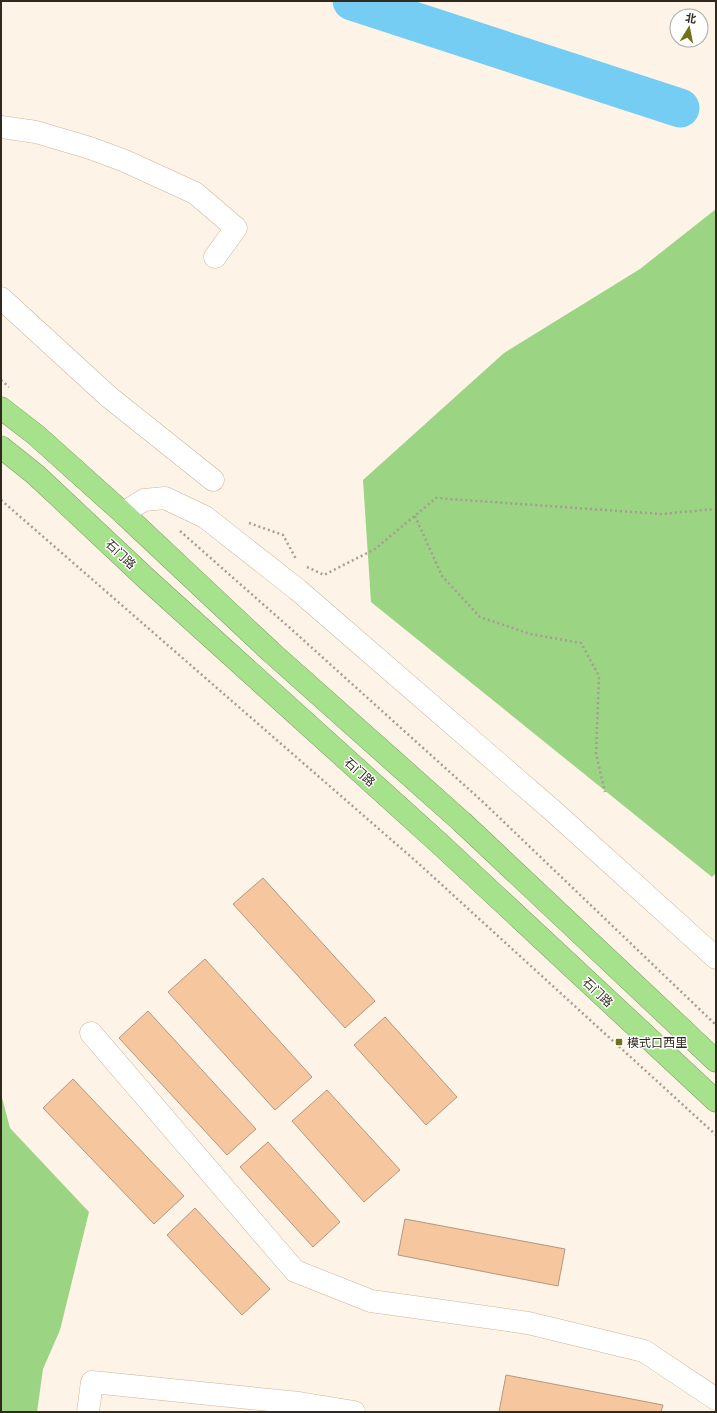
<svg xmlns="http://www.w3.org/2000/svg" width="717" height="1413" viewBox="0 0 717 1413" font-family="'Libre Baskerville','Noto Sans SC',serif">
<rect width="100%" height="100%" fill="#fdf3e7"/>
<path fill="#9bd482" d="M716,209v664l-4,4 -341,-275 -8,-122 141,-127 136,-84z
M1,1094l9,34 79,84 -29,118 -17,39 -6,43h-36z"/>
<g fill="none" stroke-linecap="round" stroke-linejoin="round">
<path stroke="#76cdf4" stroke-width="39" d="M352,1l328,107"/>
</g>
<path fill="#f6c79f" stroke="#b39780" d="M263,878l112,123 -30,27 -112,-124z
M205,959l107,118 -37,33 -107,-118z
M148,1011l108,118 -29,26 -108,-117z
M385,1017l72,80 -31,28 -72,-80z
M73,1079l111,117 -30,28 -111,-116z
M327,1090l73,80 -36,32 -72,-81z
M268,1142l72,80 -27,25 -73,-80z
M195,1208l75,81 -28,26 -75,-80z
M405,1219l160,30 -7,37 -160,-31z
M506,1375l157,30 -2,7h-162z"/>
<g fill="none" stroke-linecap="round" stroke-linejoin="round">
<defs>
<path id="minor" d="M1,127l35,5 54,16 35,13 70,32 41,35 -21,29
M1,298l108,99 104,83
M123,513l21,-13 21,-2 40,19 93,73 254,220 164,148
M91,1033l204,238 76,30 157,22 116,28 72,48
M88,1412l4,-30 207,21 55,9"/>
<path id="highway" d="M1,408l35,27 87,78 148,139 191,170 254,239
M1,447l35,28 114,107 289,261 277,258"/>
</defs>
<use href="#minor" stroke="#ceb599" stroke-width="23"/>
<use href="#highway" stroke="#7da166" stroke-width="23"/>
<path stroke="#a69c91" stroke-width="2.5" stroke-dasharray="2 3" stroke-linecap="butt" d="M1,380l8,7
M1,500l417,363 298,272
M415,516l27,60 38,41 50,17 51,9 18,33 -3,78 9,38
M249,523l34,12 13,24
M180,531l110,97 193,174 233,223
M307,567l17,8 51,-26 61,-51 225,16 55,-5"/>
<use href="#minor" stroke="#fff" stroke-width="22"/>
<use href="#highway" stroke="#a6e18c" stroke-width="22"/>
</g>
<rect fill="#727318" stroke="#fff" stroke-width="1.5" x="615" y="1038" width="8" height="8" rx="2"/>
<g text-anchor="middle" dominant-baseline="central" stroke-width="3" stroke-linejoin="round" paint-order="stroke">
<g font-size="12" fill="#32291e" stroke="#fff">
<text transform="translate(121 554) rotate(43)">石门路</text>
<text transform="translate(360 772) rotate(42)">石门路</text>
<text transform="translate(598 992) rotate(43)">石门路</text>
</g>
<g font-size="12" fill="#32291e" stroke="#fff" text-anchor="start">
<text x="627" y="1042">模式口西里</text>
</g>
</g>
<rect width="717" height="1413" fill="none" stroke="#32291e" stroke-width="4"/>
<g transform="translate(689 28) rotate(10)"><circle r="19" fill="#ffffff" stroke="#ada9a5"/>
<path d="M0-3L7 15L0 10L-7 15Z" fill="#727318"/>
<text y="-6" font-size="11" font-weight="bold" text-anchor="middle" fill="#32291e">北</text>
</g>
</svg>
